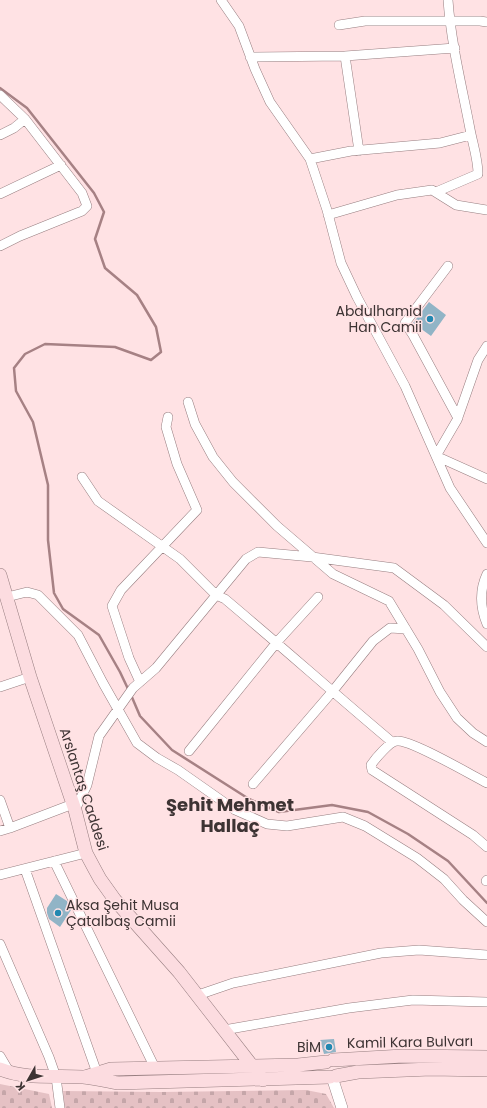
<svg xmlns="http://www.w3.org/2000/svg" width="487" height="1108" viewBox="0 0 487 1108" font-family="Poppins,sans-serif">
<defs>
<pattern id="cemetery-stones" width="16" height="16" patternUnits="userSpaceOnUse"><rect width="16" height="16" fill="#e5c1c4"/><path d="M2 7V4a2 2 0 0 1 4 0v3zM10 15v-3a2 2 0 0 1 4 0v3z" fill="#c5a6a9"/></pattern>
</defs>
<rect width="100%" height="100%" fill="#ffe2e4"/>
<path fill="url(#cemetery-stones)" d="M0,1084l49,10 3,14h-52z
M306,1090l20,4 8,14h-269l-2,-17 98,1z"/>
<g fill="none" stroke-linecap="round" stroke-linejoin="round">
<path stroke="#a68184" stroke-width="2.5" d="M0,88l27,20 67,85 10,19 -9,27 10,29 32,27 19,32 5,25 -10,8 -36,-13 -70,-3 -20,10 -11,14 2,23 17,31 15,63v55l6,53 9,16 36,26 21,37 9,19
M131,695l9,21 32,34 77,49 30,13 53,-7 36,7 40,22 40,27 39,42"/>
</g>
<path fill="#91b4c6" d="M429,302l17,13 -15,21 -18,-13z
M56,894l11,7 4,9 -11,17 -11,-8 -2,-6v-5z
M334,1039l2,13 -12,2 -4,-14z"/>
<g fill="none" stroke-linecap="round" stroke-linejoin="round">
<defs>
<path id="minor" d="M221,0l18,26 16,43 15,33 40,57 17,51 14,53 16,34 48,89 45,102 37,55
M339,25l26,-4h115l7,1
M345,56l110,-8
M250,57l95,-1 14,95
M0,95l25,24 57,74 5,13 -5,5 -62,25 -20,10
M0,135l14,-7 11,-9
M310,159l41,-8 89,-8 31,-8
M436,192l42,-18c0,-15 -5,-29 -8,-45 -8,-42 -19,-86 -22,-129
M0,194l61,-29
M328,215l69,-20 35,-5 24,15 31,5
M448,266l-43,57 8,12 45,83
M487,346l-9,14 -21,60 -21,36 51,23
M188,402l7,22 18,33 20,25 44,44 56,48 56,27 29,48 22,43 17,26 16,15 14,9
M82,477l16,24 82,58 36,36 9,4c56,47 111,96 167,143
M487,574c-8,17 -7,33 0,50
M7,597l20,-5 11,3 40,40 25,48 34,60 20,15 21,12 57,40 32,14 20,2 56,-9 22,9 52,32 27,21 19,21 24,22
M140,682l-11,-24 -17,-52 9,-16 76,-80 -20,-46 -11,-37 2,-10
M0,687l30,-10
M189,751l88,-109 41,-45
M487,783c-14,-7 -77,-44 -90,-42 -7,0 -22,18 -26,24l1,5 101,65 14,12
M253,784l79,-92 41,-51 17,-13 16,1
M0,800l10,28
M75,810l12,-25 12,-49 34,-48 23,-20 90,-109 12,-7 54,5 82,11 50,37 43,42
M0,831l10,-3 63,-24
M54,861l101,207
M25,869l72,204
M0,875l86,-22
M486,881l1,-1
M0,944l49,113 7,20 4,31
M198,995l35,-12 148,-30 38,-3 68,5
M224,1030l125,-22 64,-8 74,2
M0,1056l10,17"/>
<path id="tertiary" d="M332,1077l10,31"/>
<path id="secondary" d="M0,575l30,102 45,133 11,43 8,15 6,11 15,21 64,72 84,108
M333,1060l70,-4 84,1
M0,1069c28,11 55,6 83,8 12,1 23,4 35,6l212,-6
M336,1076l22,-4 73,-3 56,1
M85,1077l26,-8 187,-4 28,-3"/>
</defs>
<use href="#minor" stroke="#977e80" stroke-width="10"/>
<use href="#tertiary" stroke="#977e80" stroke-width="12"/>
<use href="#secondary" stroke="#977e80" stroke-width="14"/>
<use href="#minor" stroke="#fff" stroke-width="9"/>
<use href="#tertiary" stroke="#fff" stroke-width="11"/>
<use href="#secondary" stroke="#fcdce0" stroke-width="13"/>
</g>
<g fill="#2288b1" stroke="#ffe2e4" stroke-width="1.5">
<circle cx="430" cy="319" r="4"/>
<circle cx="58" cy="913" r="4"/>
<circle cx="329" cy="1047" r="4"/>
</g>
<g text-anchor="middle" dominant-baseline="central" stroke-width="3" stroke-linejoin="round" paint-order="stroke">
<g font-size="14" fill="#3d3333" stroke="#ffe2e4" text-anchor="end">
<text x="422" y="311">Abdulhamid<tspan x="422" dy="16">Han Camii</tspan></text>
<text x="66" y="905" text-anchor="start">Aksa Şehit Musa<tspan x="66" dy="16">Çatalbaş Camii</tspan></text>
<text x="321" y="1047">BİM</text>
</g>
<g font-size="14" fill="#3d3333" stroke="#ffe2e4">
<text transform="translate(84 789) rotate(72)">Arslantaş Caddesi</text>
<text transform="translate(410 1042) rotate(-1)">Kamil Kara Bulvarı</text>
</g>
<g font-size="18" font-weight="bold" fill="#3d3333" stroke="#ffe2e4">
<text x="230" y="804">Şehit Mehmet<tspan x="230" dy="21">Hallaç</tspan></text>
</g>
</g>
<g transform="translate(28 1080) rotate(231)" stroke="#ffe2e4" stroke-width="3" paint-order="stroke">
<path d="M0-3L7 15L0 10L-7 15Z" fill="#3d3333"/>
<text y="-6" font-size="11" font-weight="bold" text-anchor="middle" fill="#3d3333">K</text>
</g>
</svg>
